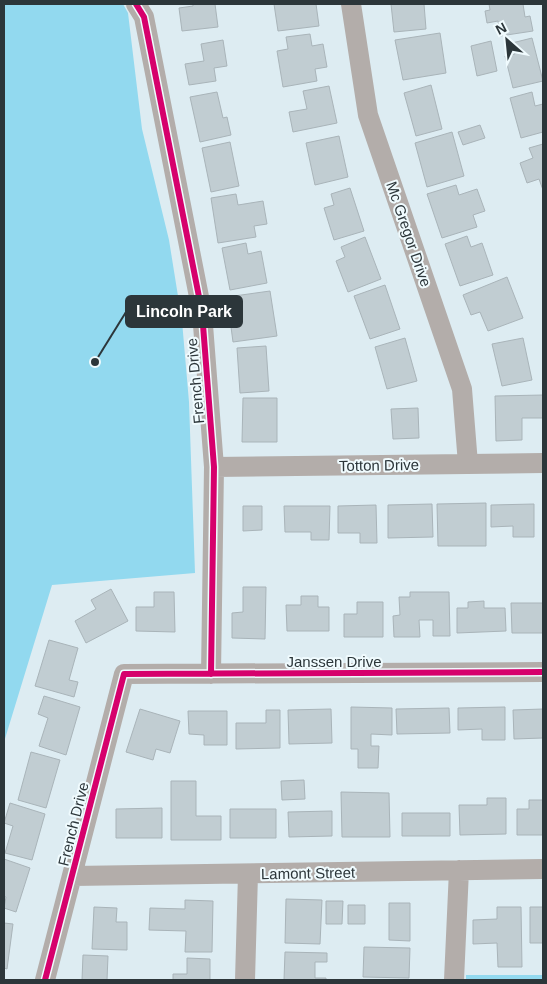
<svg xmlns="http://www.w3.org/2000/svg" width="547" height="984" viewBox="0 0 547 984" font-family="Helvetica,sans-serif">
<rect width="100%" height="100%" fill="#ddecf2"/>
<path fill="#92d9ef" d="M4,4h119l5,9 14,116 27,111 13,81 7,81 6,171 -143,12 -48,157z
M466,975h77v5h-77z"/>
<path fill="#c1cdd2" stroke="#a9b4b9" d="M193,4h22l3,23 -36,4 -3,-23 14,-2z
M274,4h42l3,22 -41,5z
M391,4h33l2,25 -32,3z
M489,4h34l2,13 5,-1 3,15 -33,5 -2,-15 -11,2 -2,-12 5,-1z
M440,33l6,40 -43,7 -8,-40z
M310,34l2,12 11,-2 4,23 -12,2 2,12 -34,6 -6,-36 11,-2 -2,-12z
M532,38l11,43 -30,7 -8,-32 10,-2 -3,-11z
M223,40l4,26 -13,2 2,13 -27,4 -4,-21 19,-3 -3,-17z
M491,41l6,30 -20,5 -6,-30z
M431,85l11,44 -26,7 -12,-43z
M329,86l8,37 -44,9 -4,-20 18,-3 -4,-18z
M217,92l6,26 4,-1 4,18 -31,7 -10,-45z
M532,92l3,14 8,-2v28l-22,6 -11,-40z
M480,125l5,13 -22,7 -5,-13z
M452,132l12,44 -37,11 -12,-44z
M339,136l9,41 -33,8 -9,-42z
M230,142l9,44 -28,6 -9,-44z
M543,144v46l-4,-11 -12,4 -7,-20 13,-5 -4,-10z
M456,185l3,10 18,-6 8,22 -12,4 4,12 -35,11 -15,-44z
M350,188l14,43 -30,9 -10,-32 10,-3 -3,-11z
M236,194l2,11 25,-4 4,23 -13,2 2,11 -38,6 -7,-45z
M467,236l4,11 11,-4 11,32 -33,11 -15,-42z
M365,237l16,42 -33,13 -12,-31 9,-4 -4,-10z
M246,243l2,11 13,-3 6,32 -37,7 -8,-42z
M507,277l16,41 -35,13 -8,-19 -9,3 -8,-20z
M385,285l15,44 -30,10 -16,-43z
M270,291l7,45 -44,6 -6,-45z
M405,338l12,43 -30,8 -12,-42z
M523,338l9,42 -30,6 -10,-42z
M266,346l3,45 -29,2 -3,-45z
M543,395v23h-21v22l-26,1 -1,-45z
M243,398h34v44h-35z
M418,408l1,30 -26,1 -2,-30z
M486,503v43h-48l-1,-42z
M432,504l1,33 -45,1v-33z
M534,504v33h-21v-11l-22,1v-22z
M376,505l1,38h-17v-10h-22v-27z
M243,506h19v24l-19,1z
M284,506h46l-1,34h-18v-8h-26z
M243,587h23l-1,52 -33,-1v-25l11,-1z
M111,589l17,32 -42,22 -11,-22 21,-12 -5,-9z
M154,592h20l1,40 -39,-1v-24h18z
M410,592h39l1,44h-17v-16h-14l1,17h-26l-1,-21 7,-1 -1,-18h11z
M301,596h17v11h11v24h-42l-1,-26h15z
M484,601v7h21l1,23 -49,2v-25h11v-6z
M357,602h26v35h-39v-23h13z
M511,603h32v30h-31z
M49,640l29,8 -9,32 9,2 -4,15 -39,-11z
M44,696l36,11 -14,48 -27,-9 9,-28 -10,-4z
M351,707l41,1v27l-21,-1v12h8l-1,22h-20v-19h-7z
M505,707v33h-23v-11l-24,1v-22z
M449,708l1,25 -53,1 -1,-25z
M140,709l40,12 -10,32 -14,-4 -3,11 -27,-8z
M331,709l1,34 -43,1 -1,-34z
M543,709v29l-29,1 -1,-29z
M266,710h14v38l-44,1v-26h30z
M188,711h39v34h-23v-10l-15,-1z
M31,752l29,8 -14,48 -28,-8z
M304,780l1,19 -23,1 -1,-19z
M171,781h25v35h25v24h-50z
M341,792l48,1 1,44h-48z
M487,798h19v36l-46,1 -1,-30h28z
M529,800h14v35h-26v-26h12z
M10,803l35,11 -13,46 -27,-7 8,-27 -9,-3z
M162,808v30h-46v-29z
M230,809h46v29h-46z
M332,811v25l-43,1 -1,-25z
M402,813h48v23h-48z
M4,859l26,9 -14,44 -12,-4 2,-11 -2,-1z
M286,899l36,1 -2,44 -35,-1z
M185,900l28,1 -1,51h-27l1,-21 -37,-1 1,-22 35,1z
M326,901h17l-1,23h-16z
M389,903h21v38l-21,-1z
M348,905h17v19h-17z
M94,907l23,1 -1,14h11v28l-35,-1z
M497,907h24l1,60h-24l-1,-24 -24,1v-24l24,-1z
M530,907h13v36h-13z
M4,923l9,1 -6,45 -3,-1z
M364,947l46,1 -1,30 -46,-1z
M285,952l42,1v9h-12v16h11v2h-42z
M83,955l25,1 -1,24h-25z
M187,958l23,1v21h-37v-6h14z"/>
<g fill="none" stroke-linecap="round" stroke-linejoin="round">
<path stroke="#b3adaa" stroke-width="20" d="M136,4l8,13 58,295 12,155 -3,207
M351,4l17,111 94,274 6,75
M214,467l329,-4
M73,876l470,-7
M45,980l79,-306 419,-2
M245,980l3,-106
M454,980l5,-110"/>
<defs>
<path id="cycleway" d="M136,4l8,13 58,295 12,155 -3,207
M45,980l79,-306 419,-2"/>
</defs>
<use href="#cycleway" stroke="#f0fbfe" stroke-width="9"/>
<use href="#cycleway" stroke="#d6006c" stroke-width="6"/>
</g>
<g text-anchor="middle" dominant-baseline="central" stroke-width="4" stroke-linejoin="round" paint-order="stroke">
<g font-size="15" fill="#2c363a" stroke="#f0fbfe">
<text transform="translate(409 234) rotate(71)">Mc Gregor Drive</text>
<text transform="translate(195 381) rotate(-95)">French Drive</text>
<text transform="translate(379 465) rotate(-1)">Totton Drive</text>
<text x="334" y="661">Janssen Drive</text>
<text transform="translate(73 824) rotate(-76)">French Drive</text>
<text transform="translate(308 873) rotate(-1)">Lamont Street</text>
</g>
</g>
<path fill="none" stroke="#2c363a" stroke-width="2" d="M95 362L126 312"/>
<circle fill="#2c363a" stroke="#f0fbfe" stroke-width="2" cx="95" cy="362" r="5"/>
<rect fill="#2c363a" stroke="#2c363a" stroke-width="2" x="126" y="296" width="116" height="31" rx="5"/>
<g font-size="16" text-anchor="middle" font-weight="bold" fill="#fff">
<text x="184" y="317">Lincoln Park</text>
</g>
<rect width="547" height="984" fill="none" stroke="#2c363a" stroke-width="10"/>
<g transform="translate(507 40) rotate(333)" stroke="#f0fbfe" stroke-width="4" paint-order="stroke">
<path d="M0-4L9 19L0 12L-9 19Z" fill="#2c363a"/>
<text y="-8" font-size="14" font-weight="bold" text-anchor="middle" fill="#2c363a">N</text>
</g>
</svg>
